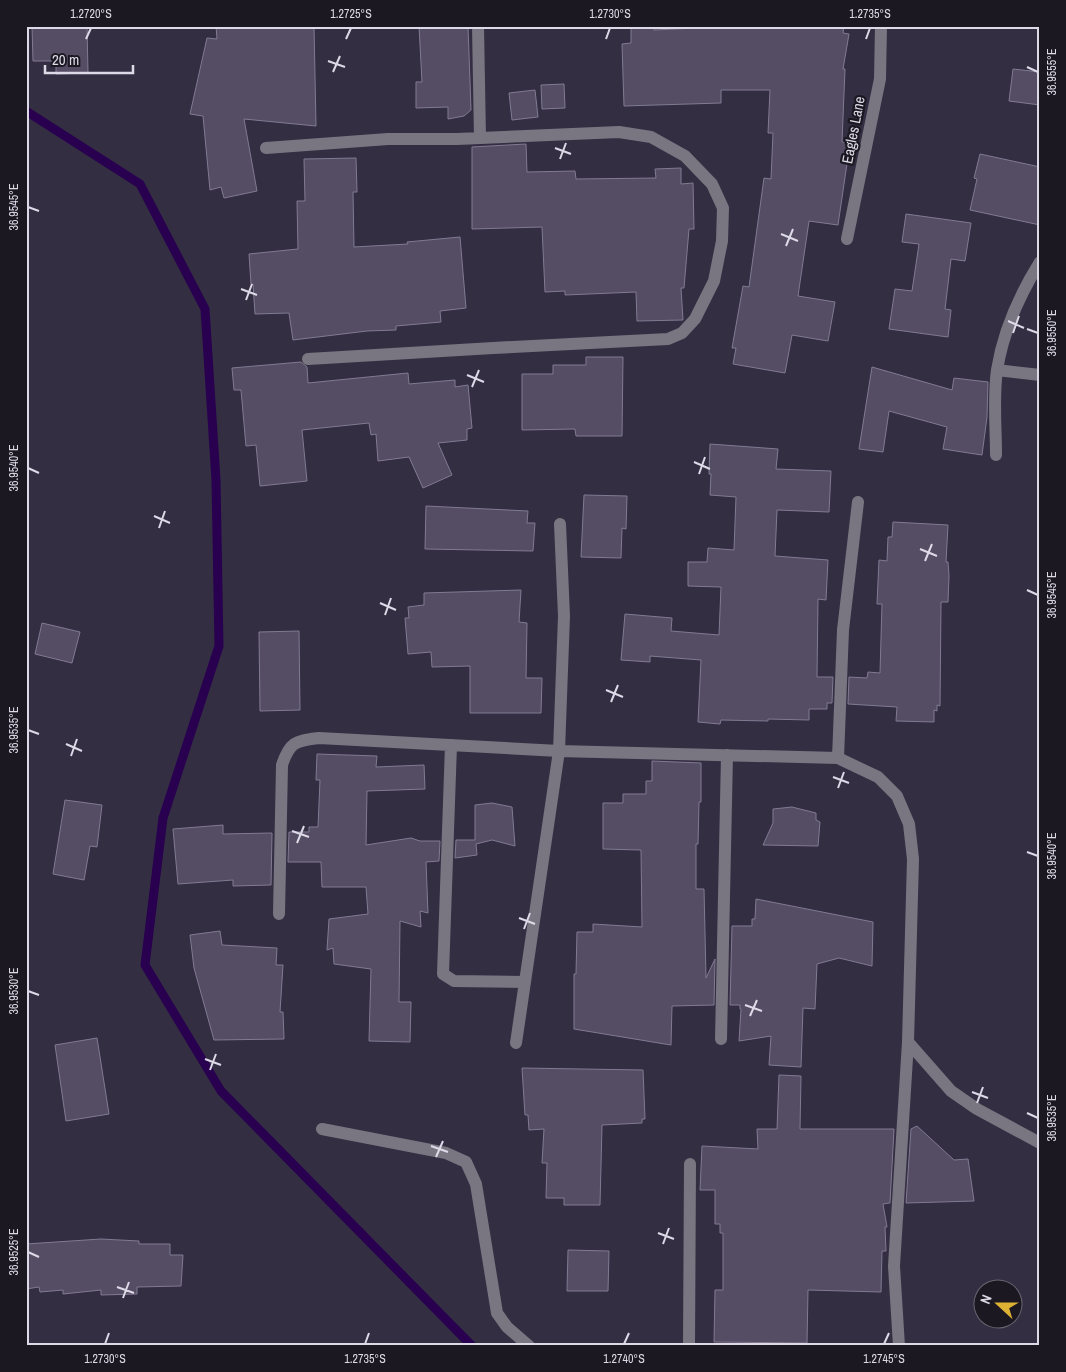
<svg xmlns="http://www.w3.org/2000/svg" width="1066" height="1372" viewBox="0 0 1066 1372" font-family="'Archivo Narrow',sans-serif">
<rect width="100%" height="100%" fill="#342e43"/>
<g fill="none" stroke-linecap="round" stroke-linejoin="round">
<path stroke="#28004f" stroke-width="9" d="M26,111l114,73 65,125 11,171 3,166 -56,172 -18,147 76,126 251,255"/>
</g>
<path fill="#544d64" stroke="#827a93" d="M32,26h55l1,47 -32,1v-13h-23z
M216,26h98l2,100 -72,-7 13,72 -33,7 -3,-11 -11,3 -7,-74 -13,-2 17,-76 10,1z
M419,26h49l3,84 -7,6 -16,3v-12l-32,1v-26h6z
M651,26h3v4l84,-4h106l-1,7 6,1 -6,35h2l-3,73 8,1 -12,82 -29,-4 -11,75 37,6 -7,39 -36,-6 -7,38 -52,-9 3,-16h-4l11,-62 6,1 15,-109 7,1 2,-46h-5l2,-43h-49v13l-97,3 -2,-62 9,-1v-16z
M1013,69l27,3v33l-31,-4z
M564,84l1,24 -23,1 -1,-24z
M535,90l3,27 -26,3 -3,-27z
M526,144l1,28 48,-1 1,8 80,-1 -1,-9 26,-1v16l12,-1 1,46h-5l-5,59h-3l2,32 -46,1 -1,-29 -71,3v-4l-20,1 -3,-65 -70,2v-82z
M980,154l60,13v58l-70,-15 7,-31 -3,-1z
M356,158l1,34h-4l1,55 54,-3 -1,-2 53,-5 6,71 -26,3 1,11 -45,4v4l-29,1 -74,9 -4,-27 -34,1 -2,-30h-2l-2,-30 49,-5 -1,-48h8l-1,-42z
M906,214l65,9 -6,38 -14,-2 -6,50 6,1 -3,27 -59,-8 6,-40 17,2 7,-47 -17,-2z
M586,357h37l-1,79h-46l-1,-7 -53,1v-56h31v-9h33z
M301,362l6,5 1,16 100,-10 1,11 46,-4v7l13,-2 4,43 -5,1v11l-29,3 14,32 -29,13 -14,-31 -31,4 -2,-27 -5,1 -2,-12 -67,7 5,51 -47,5 -4,-41 -10,1 -5,-56h-7l-2,-22z
M872,367l80,23 2,-12 34,4 -1,35 -5,38 -39,-6 4,-22 -58,-16 -6,41 -24,-3z
M710,444l68,5 -2,20 55,2 -2,41 -52,-2 -2,46 53,4 -2,40 -8,-1 -1,78h16l-1,26h-5v6h-18v11l-41,-1v2l-47,-1 -1,4 -22,-2 3,-62 -51,-4v6l-29,-2 4,-46 47,4 -1,13 48,4 2,-48 -33,-1v-24h19l1,-14 26,2 2,-53 -26,-2 1,-21h-2z
M584,495l43,1 -1,33 -4,-1 -1,30 -40,-1z
M426,506l102,5 -1,12h8l-2,28 -108,-2z
M893,522l55,3 -2,37h2l1,14 -1,26h-7l-1,104 -3,-1v6l-3,-1v12l-38,-1 1,-14 -49,-3 1,-27 18,1 1,-6 12,1 2,-69h-5l2,-44 8,1 1,-24h4z
M521,590l-2,32 8,1 -1,55h16l-1,35h-71v-47l-38,1 -1,-15 -23,2 -3,-36h4l-1,-11 16,-2v-12z
M42,623l38,9 -8,31 -37,-9z
M299,631l1,79 -40,1 -1,-79z
M317,754l60,2 -1,11 48,-2 1,24 -58,2 -1,54 45,-7 9,3h20l-1,20 -13,1 2,51 -8,-2 1,16 -21,-6 -1,81h12l-1,40 -41,-1 2,-72 -37,-5 -1,-16 -6,2 2,-31 39,-5 -2,-27h-44l-1,-25h-33l1,-30h20v-5h9l2,-47h-4z
M652,761l49,2v39h-2l-1,42h-2v45h8l2,89 9,-19 -1,46 -42,1 -1,39 -97,-16v-55h2l1,-42h16v-8l49,3 -1,-77 -38,-1v-46h20v-9h23v-13h6z
M65,800l37,5 -5,42 -7,-1 -6,34 -31,-6z
M492,803l20,4 3,39 -23,-6 -16,4 1,11 -22,3 1,-18h19v-35z
M792,807l24,6v7l4,2 -2,24 -55,-1 10,-22v-14z
M223,825v9l49,-1 -1,52 -38,1v-6l-55,4 -5,-55z
M756,899l117,23 -1,44 -33,-8 -22,6 -2,45 -12,-1 -2,59 -32,-2 2,-29 -32,5 2,-32h-1v-4h-10l2,-79h20v-7h3z
M220,931l2,14 55,3 -1,17h7l-3,47h3l1,27 -70,1 -20,-72 -4,-33z
M97,1038l12,76 -43,7 -11,-76z
M522,1068l121,2 2,49h-3v4l-40,2 -2,80h-36v-7h-18l1,-35h-5l2,-34 -15,1 -1,-15h-3z
M779,1075l22,1 -1,53h94l-4,74 -7,1 4,23h-2l1,24h-4l-1,41 -73,-2 -1,53 -93,-1 1,-52h8v-57h-3v-9h-5v-34h-15l2,-44 56,3 -1,-20h20z
M917,1126l37,34 14,-1 6,42 -68,2 5,-74z
M101,1239l38,2v3h31v11h13l-2,31 -44,1v7l-36,1v-5l-38,4v-4l-23,2 -1,-5 -13,2v-45z
M568,1250l41,1 -1,40h-41z"/>
<g fill="none" stroke-linecap="round" stroke-linejoin="round">
<path stroke="#797681" stroke-width="12" d="M478,26l2,112
M266,148l122,-9h69l162,-7 32,5 34,19 27,28 11,24 -1,33 -8,40 -19,38 -13,14 -14,6 -175,9 -185,11
M847,239l33,-160 1,-53
M997,370l43,5
M996,455c0,-28 -3,-58 1,-85 6,-38 23,-76 43,-108
M451,745l-8,229 11,7 70,1
M838,758l5,-128 15,-128
M279,914l3,-149c8,-24 14,-24 37,-27l240,13 279,7 40,19 19,19 12,28 4,35 -5,183 -14,224 5,80
M721,1039l6,-284
M908,1042l43,49 26,18 63,34
M516,1043l43,-292 5,-135 -4,-92
M322,1129l124,24 20,9 10,22 21,129 10,14 22,19
M689,1346l1,-182"/>
</g>
<path fill="none" stroke="#ddd9e7" stroke-width="2" d="M86,39l5,-11M346,39l5,-11M606,39l4,-11M866,39l4,-11M328,61l17,6M1027,67l11,5M333,72l7,-16M555,148l16,6M560,159l6,-16M28,207l11,4M781,234l17,7M786,246l7,-17M241,289l16,6M246,300l6,-16M1008,321l16,7M1027,329l11,4M1013,333l6,-17M467,375l17,7M472,387l7,-17M694,462l16,7M28,468l11,5M699,474l6,-17M154,516l16,7M159,528l6,-17M920,549l17,7M925,561l7,-17M1027,590l11,5M380,603l16,7M385,615l6,-17M606,690l17,7M611,702l7,-17M28,730l11,4M66,744l16,7M71,756l6,-17M833,777l16,6M838,788l6,-16M292,831l17,6M297,843l7,-17M1027,852l11,4M519,918l16,6M524,929l6,-16M28,991l11,4M745,1005l17,6M750,1016l7,-16M205,1059l16,6M210,1070l6,-16M972,1092l16,6M977,1103l6,-16M1027,1113l11,5M431,1146l17,6M436,1157l7,-16M658,1233l16,6M663,1244l6,-16M28,1252l11,5M117,1287l17,6M123,1298l6,-16M105,1344l4,-11M365,1344l4,-11M624,1344l5,-11M884,1344l5,-11"/>
<g text-anchor="middle" dominant-baseline="central" stroke-width="4.5" stroke-linejoin="round" paint-order="stroke">
<g font-size="15" fill="#ddd9e7" stroke="#1b1821">
<text transform="translate(853 130) rotate(-79)">Eagles Lane</text>
</g>
</g>
<rect width="1066" height="1372" fill="none" stroke="#1b1821" stroke-width="55"/>
<g transform="translate(998 1304) rotate(291)"><circle r="24" fill="#1b1821" stroke="#696570"/>
<path d="M0-4L9 19L0 12L-9 19Z" fill="#ddb133"/>
<text y="-8" font-size="14" font-weight="bold" text-anchor="middle" fill="#ddd9e7">N</text>
</g>
<path d="M45 65v8h88v-8" fill="none" stroke="#ddd9e7" stroke-width="2.5"/>
<text x="52" y="65" font-size="15" fill="#ddd9e7" stroke="#1b1821" stroke-width="4" paint-order="stroke">20 m</text>
<rect x="28" y="28" width="1010" height="1316" fill="none" stroke="#ddd9e7" stroke-width="2"/>
<g font-size="12" text-anchor="middle" fill="#ddd9e7">
<text x="91" y="18">1.2720°S</text>
<text x="351" y="18">1.2725°S</text>
<text x="610" y="18">1.2730°S</text>
<text x="870" y="18">1.2735°S</text>
<text transform="translate(1052 72) rotate(-90)" y="4">36.9555°E</text>
<text transform="translate(14 207) rotate(-90)" y="4">36.9545°E</text>
<text transform="translate(1052 333) rotate(-90)" y="4">36.9550°E</text>
<text transform="translate(14 468) rotate(-90)" y="4">36.9540°E</text>
<text transform="translate(1052 595) rotate(-90)" y="4">36.9545°E</text>
<text transform="translate(14 730) rotate(-90)" y="4">36.9535°E</text>
<text transform="translate(1052 856) rotate(-90)" y="4">36.9540°E</text>
<text transform="translate(14 991) rotate(-90)" y="4">36.9530°E</text>
<text transform="translate(1052 1118) rotate(-90)" y="4">36.9535°E</text>
<text transform="translate(14 1252) rotate(-90)" y="4">36.9525°E</text>
<text x="105" y="1363">1.2730°S</text>
<text x="365" y="1363">1.2735°S</text>
<text x="624" y="1363">1.2740°S</text>
<text x="884" y="1363">1.2745°S</text>
</g>
</svg>
